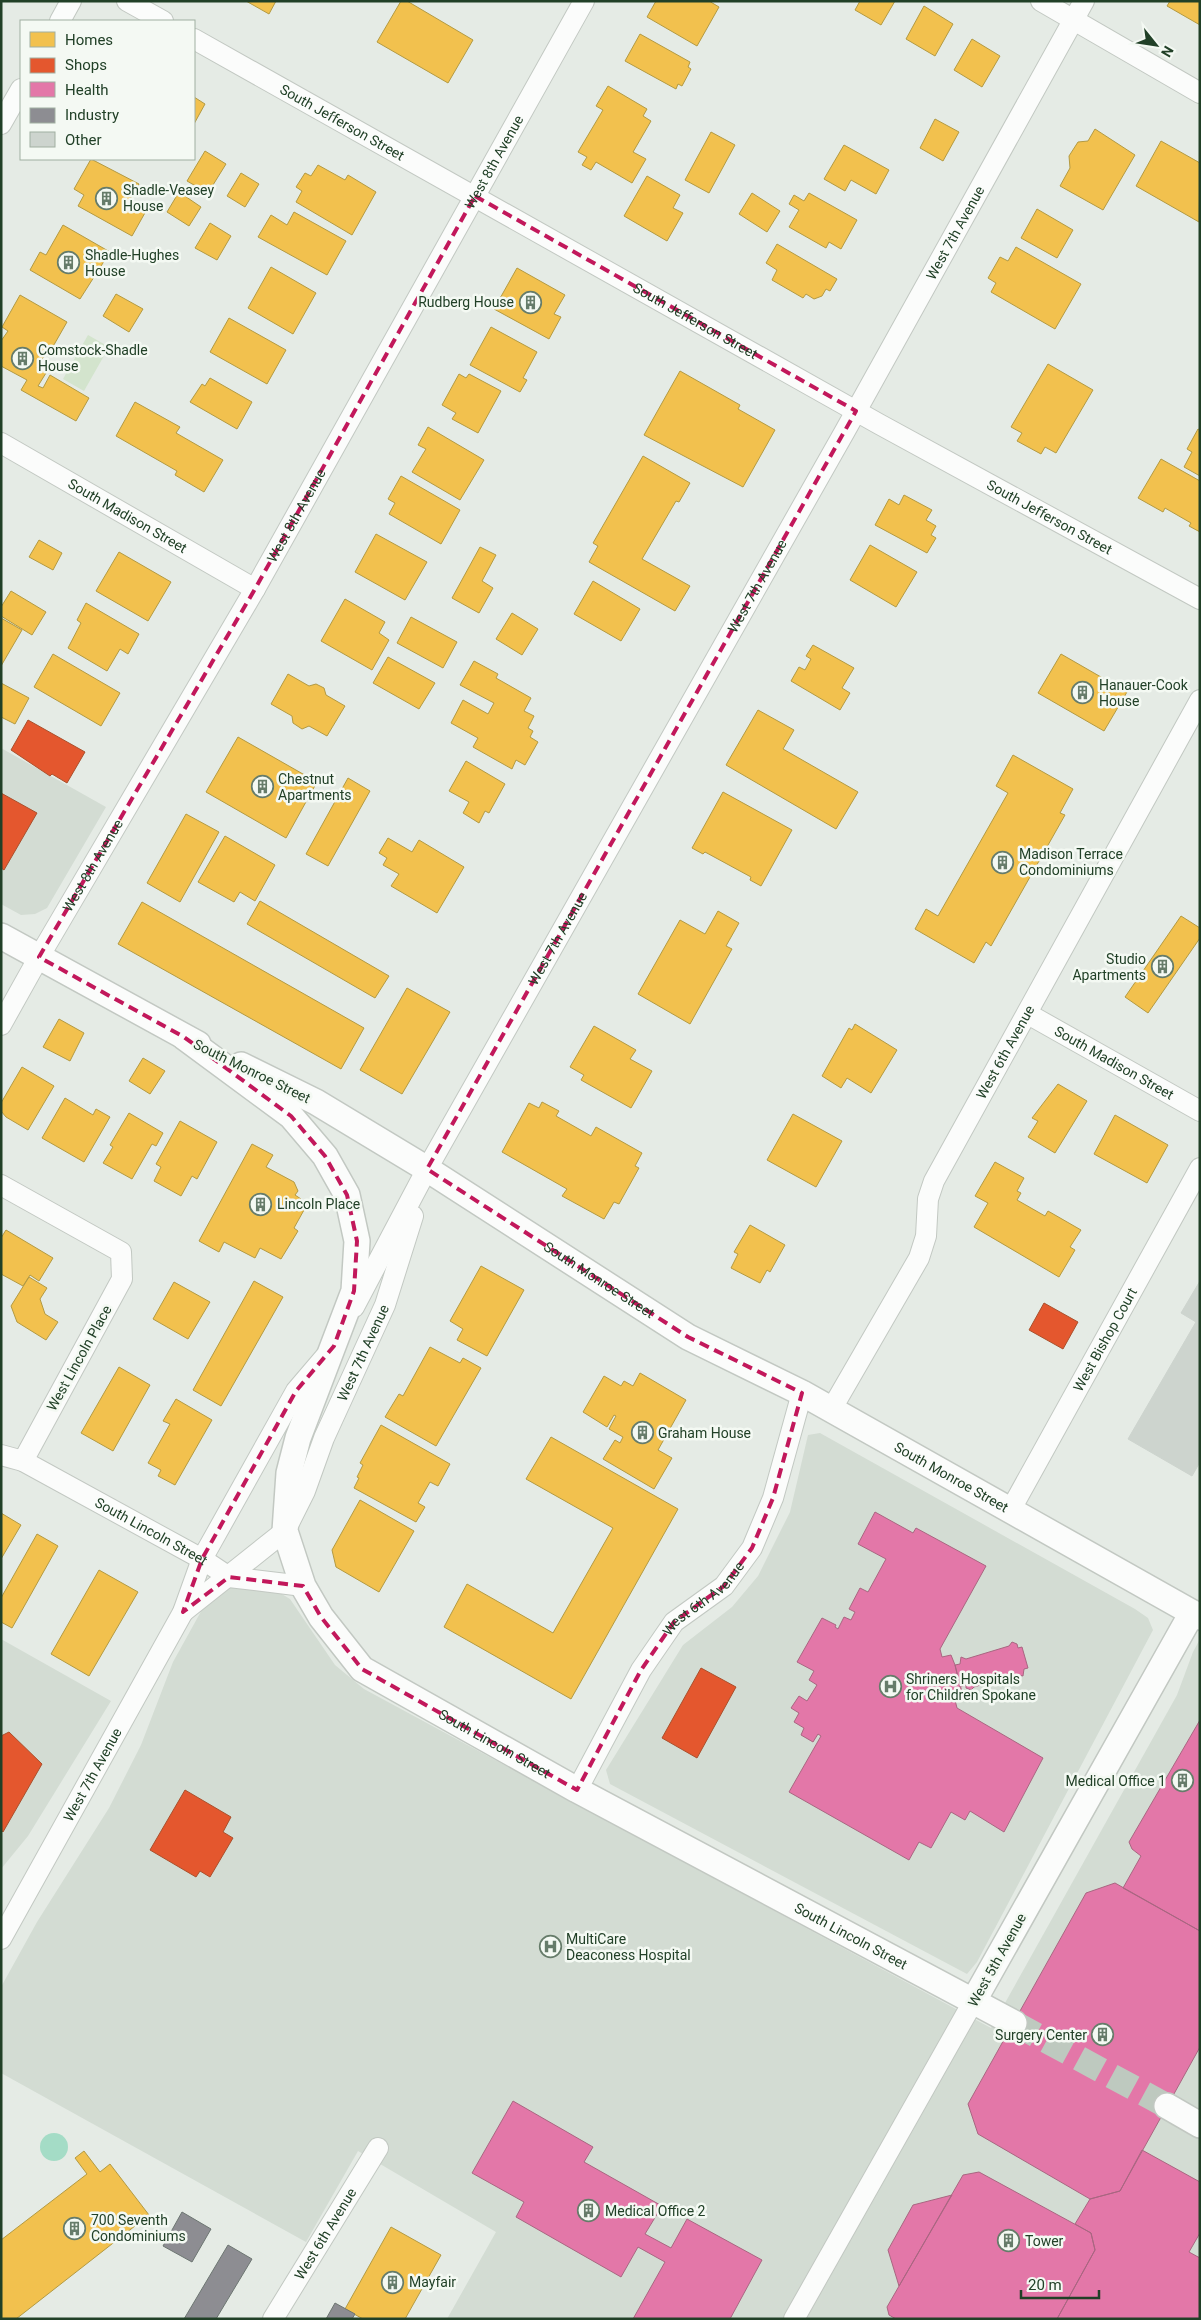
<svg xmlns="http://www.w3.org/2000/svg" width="1201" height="2320" viewBox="0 0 1201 2320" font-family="Roboto,sans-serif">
<rect width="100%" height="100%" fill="#e5ebe5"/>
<path fill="#d3dcd3" d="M1,748l105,59 -59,101 -12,6 -14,1 -20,-11z
M820,1433l315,176 13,9 5,12 -176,332 -10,12 -357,-190 -4,-14 77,-125 49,-38 26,-31 32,-64 18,-77z
M244,1584l23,1 23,14 45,66 29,24 627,339 186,-333 16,-43 7,-13v680h-753l49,-87 -138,-81 -52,91 -305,-169v-86l36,-65 72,-114 32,-63 32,-83 31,-56 17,-15z
M1,1639l110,62 -83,135 -27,33z"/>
<path fill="#d3e4cd" d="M88,335l21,12 -25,44 -21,-12z"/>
<path fill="#a4dcc6" d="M40 2147a14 14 0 1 1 28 0a14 14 0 1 1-28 0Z"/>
<path fill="#f2c14e" stroke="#b39a42" d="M246,1h30l-7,13z
M401,1h6l66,39 -25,43 -71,-41z
M656,1h53l10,6 -22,39 -50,-29z
M860,1h35l-14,24 -26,-15z
M1170,1h30v24l-33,-19z
M924,6l29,18 -18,32 -29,-17z
M640,34l50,28 -2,5 3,2 -9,17 -4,-2 -2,5 -51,-28z
M972,39l28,17 -18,31 -28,-17z
M608,86l39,23 -4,7 8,5 -18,31 13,7 -14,24 -36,-21 -5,8 -9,-5 5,-8 -9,-5 25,-42 -7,-4z
M194,97l11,7 -11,20z
M935,119l24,13 -16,29 -23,-13z
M1095,129l40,26 -32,55 -43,-24 10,-18 -1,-12 9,-14 10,-1z
M711,132l24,13 -26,48 -24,-13z
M1161,141l39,22 -1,59 -63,-36z
M844,145l45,25 -13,24 -25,-14 -6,11 -21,-12z
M205,151l21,13 -18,29 -21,-12z
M91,159l48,25 -10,17 17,10 -14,25 -54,-30 6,-11 -10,-6z
M318,165l27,15 3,-5 28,17 -24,43 -56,-33 6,-11 -6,-4 9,-14 6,3z
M241,173l18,11 -14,23 -18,-11z
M647,176l33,19 -7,13 10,5 -16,28 -43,-25z
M179,192l22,15 -12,19 -22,-14z
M752,193l28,18 -13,21 -28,-18z
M809,193l48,27 -16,29 -12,-7 -3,6 -37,-21 10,-17 -10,-6 5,-9 10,6z
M1037,209l36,21 -16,28 -36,-20z
M294,212l52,29 -19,34 -69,-38 13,-22 16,10z
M210,223l21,13 -14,24 -22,-12z
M63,225l47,27 -30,47 -50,-29 10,-18 6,3z
M777,244l60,35 -7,12 -4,-2 -4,7 -8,3 -8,-5 -3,4 -31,-18 5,-10 -11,-7z
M1016,247l65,37 -26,45 -64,-37 5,-9 -8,-5 12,-21 8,4z
M271,267l45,26 -23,41 -45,-26z
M517,268l48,27 -11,19 7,3 -12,22 -55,-30z
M116,294l27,15 -14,23 -26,-16z
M20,295l47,27 -16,28 -3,-1 -11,19 9,5 -8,13 5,2 7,-13 39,23 -13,23 -55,-31 6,-10 -26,-14v-25l7,-10 -6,-4z
M229,318l57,32 -19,34 -57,-32z
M491,327l46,25 -14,26 4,2 -7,12 -50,-27z
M1048,364l45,26 -37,63 -11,-6 -4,7 -24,-13 5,-8 -11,-6z
M680,371l60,34 -2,4 37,21 -32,57 -99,-52z
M459,374l7,4 3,-4 32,17 -23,42 -26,-14 4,-6 -14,-8z
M210,378l42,24 -15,27 -47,-27 12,-18 3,2z
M135,402l45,25 -4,6 47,27 -19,32 -29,-17 2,-4 -61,-35z
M428,427l56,33 -24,40 -48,-28 14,-23 -8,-4z
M1198,429l2,1v46l-16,-9 8,-15 -5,-3z
M643,456l47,27 -11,19 -3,-1 -34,58 48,27 -15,25 -86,-49 9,-16 -5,-3z
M1161,459l39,22v51l-11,-6 2,-3 -26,-15 -2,4 -25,-14z
M401,476l59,34 -19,34 -52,-30 6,-11 -7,-4z
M904,495l28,15 -6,10 10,6 -5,9 5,3 -9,15 -52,-28 14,-26 10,6z
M376,534l51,28 -22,38 -50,-28z
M39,540l23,13 -9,17 -24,-13z
M870,545l47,27 -21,35 -46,-27z
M480,547l16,8 -14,26 11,7 -14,25 -27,-15z
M119,552l52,30 -23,39 -52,-30z
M593,581l47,28 -19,32 -47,-27z
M11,591l35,21 -14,23 -31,-19v-9z
M345,599l40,23 -6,11 10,7 -17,30 -51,-29z
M86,603l53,31 -11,20 -8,-5 -13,22 -39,-23 13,-25 -4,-3z
M512,613l26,16 -16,26 -26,-16z
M411,617l46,25 -14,26 -46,-25z
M1,618l21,12 -21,36z
M813,645l41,23 -12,20 8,5 -10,17 -49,-29 8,-14 6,3 6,-11 -5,-3z
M53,654l67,39 -19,33 -67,-39z
M1061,654l66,38 -23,39 -66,-38z
M388,657l47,26 -16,26 -46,-26z
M474,661l24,13 -2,4 35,20 -7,13 10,5 -6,12 5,3 -3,6 8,5 -13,23 -9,-5 -4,9 -39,-22 5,-9 -27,-15 12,-23 25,14 6,-11 -34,-18z
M288,674l21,12 7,-2 8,4 2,7 19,11 -18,30 -18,-10 -7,3 -9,-6 -1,-7 -21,-12z
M1,683l28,15 -14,26 -14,-7z
M758,710l36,20 -11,19 75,43 -22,37 -110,-64z
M238,737l79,45 -31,56 -80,-46z
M1013,755l60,34 -13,24 5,2 -74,131 -5,-4 -12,21 -59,-34 11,-20 12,7 70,-123 -12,-7z
M466,761l39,23 -16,29 -4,-2 -6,12 -16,-10 6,-11 -20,-11z
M348,778l22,13 -42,75 -22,-12z
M723,792l69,38 -31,56 -11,-6 1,-3 -46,-25 -2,2 -11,-6z
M186,814l33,18 -39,70 -33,-19z
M225,836l50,29 -20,36 -15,-9 -6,10 -36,-20z
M388,838l24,14 7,-12 45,27 -27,46 -46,-27 8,-12 -16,-9 4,-7 -8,-5z
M260,901l129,75 -14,22 -128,-74z
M142,902l222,126 -23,41 -223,-125z
M718,911l21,12 -13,23 6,3 -42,75 -52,-30 42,-74 25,14z
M1181,916l19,12v10l-52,75 -23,-16z
M407,988l43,24 -48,82 -42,-24z
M59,1019l25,14 -14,28 -27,-14z
M855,1024l42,26 -26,43 -24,-15 -6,10 -19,-12 27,-48 3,2z
M594,1026l42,24 -6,9 22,12 -21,37 -50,-28 3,-5 -14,-8z
M143,1058l22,13 -15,23 -21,-13z
M22,1067l32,19 -26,44 -22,-13 -5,-6v-8z
M1058,1084l29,17 -32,52 -27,-16 10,-16 -6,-3z
M65,1098l28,17 3,-6 14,8 -26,45 -42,-24z
M542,1102l17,9 -3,5 35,20 5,-9 46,26 -7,13 4,2 -20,36 -5,-2 -10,17 -42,-23 5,-7 -65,-37 27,-49 10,5z
M129,1113l34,20 -7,13 -4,-2 -20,35 -29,-16 10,-16 -3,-2z
M793,1114l49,27 -26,46 -49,-27z
M1115,1115l53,30 -21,38 -53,-29z
M180,1121l37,21 -20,37 -5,-3 -11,20 -27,-15 7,-14 -5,-3z
M252,1144l21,11 -7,12 28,15 4,9 -3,4 6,4 3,11 -10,18 4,3 -17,28 -21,-11 -5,10 -31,-16 -5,10 -20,-11z
M995,1162l29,16 -7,13 4,2 -4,7 28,16 3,-5 33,19 -11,17 5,3 -16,27 -85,-50 14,-24 -13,-7z
M750,1225l35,20 -15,27 -3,-2 -7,13 -29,-15 7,-14 -4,-2z
M6,1230l47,28 -14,23 -9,-6 -7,11 -22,-12v-36z
M481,1266l43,24 -37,66 -30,-16 6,-11 -13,-8z
M29,1277l18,11 -7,11 5,15 13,8 -12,18 -29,-18 -6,-16z
M254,1281l29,16 -62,109 -28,-16z
M174,1282l36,20 -22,37 -35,-20z
M430,1347l30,16 3,-5 18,10 -45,78 -51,-29 14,-23 4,2z
M119,1367l31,18 -37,66 -32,-18z
M640,1373l46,27 -28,50 14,8 -18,31 -51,-30 12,-19 5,3 3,-6 -14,-8 7,-13 -2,-1 -7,12 -24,-15 21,-36 17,10 3,-5 9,5z
M176,1399l36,21 -37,65 -17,-9 3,-6 -13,-7 22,-39 -7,-3z
M381,1425l69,39 -12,22 -8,-4 -12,21 7,4 -9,15 -62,-34 5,-10 -2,-1 6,-12 -3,-2z
M551,1437l127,72 -107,190 -127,-72 23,-43 86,49 60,-105 -87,-49z
M360,1500l54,31 -35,61 -43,-25 -4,-17z
M1,1513l20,12 -20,34z
M37,1534l21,12 -46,82 -11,-6v-24z
M99,1570l39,22 -49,84 -38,-22z
M84,2151l16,21 10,-8 39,51 -133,104h-15v-79l86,-66 -12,-16z
M391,2227l50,28 -36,64h-42l-18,-10z"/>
<path fill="#e4572e" stroke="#aa502c" d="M28,720l57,32 -18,31 -15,-9 -2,2 -39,-26z
M1,793l36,20 -33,57 -3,-2z
M1044,1303l34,19 -15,27 -34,-19z
M701,1668l35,19 -39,71 -35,-20z
M9,1732l33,32 -39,68 -2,-2v-94z
M185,1790l46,27 -8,15 10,6 -23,39 -10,-6 -4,6 -46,-27z"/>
<path fill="#e377a8" stroke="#a96681" d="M875,1512l38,21 3,-5 70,38 -46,83 2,8 9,-2 4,10 8,31 -8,4 2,8 86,50 -39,74 -34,-21 -5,9 -14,-8 -20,36 -12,-6 -10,18 -120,-68 32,-56 -3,-2 -5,8 -12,-7 3,-7 -10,-6 5,-9 -8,-5 8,-12 8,5 10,-16 -8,-5 5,-9 -17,-9 25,-44 14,7 -1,2 3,2 6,-12 7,3 4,-8 -6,-3 11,-21 8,4 18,-33 -28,-15z
M1012,1642l5,2 1,4 4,-1 6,21 -4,1 -1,7 -5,-1 -21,5 -23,7 -3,3 -5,-2v-3l-6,2 -5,-22 5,-1 1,-7 5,2 43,-13z
M1200,1720v211l-77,-43 18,-32 -9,-7 -3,-7z
M1115,1883l85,48v116l-80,144 -30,8 -112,-65 -10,-30 118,-211z
M513,2101l80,46 -9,15 78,44 -17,28 26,14 16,-29 75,41 -32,59h-97l32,-57 -27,-15 -17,30 -105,-60 8,-15 -52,-29z
M1142,2150l58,32v51l-11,19 11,6v61h-143l38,-69 -4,-17 -16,-9 15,-25 30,-8z
M979,2172l112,61 4,17 -38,69h-161l-7,-4 -2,-8 76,-132z
M952,2195l-53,91 -11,-36 25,-45z"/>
<path fill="#8d8d92" stroke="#6d7672" d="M182,2212l29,17 -19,33 -29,-16z
M228,2245l24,14 -36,60h-32z
M335,2303l20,11 -3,5h-26z"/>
<path fill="#cdd4ce" stroke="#cdd4ce" d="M1200,1281v181l-8,14 -64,-37 68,-117 -15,-9z"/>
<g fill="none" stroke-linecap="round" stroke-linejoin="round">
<path stroke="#bec9bf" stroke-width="25" stroke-dasharray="25 12" stroke-linecap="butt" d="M1014,2023l153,83"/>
<defs>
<g id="minor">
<path d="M127,1l36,20"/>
<path d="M1041,1l159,92"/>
<path d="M60,21l11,-20"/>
<path id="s1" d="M194,39l685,385 321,175"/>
<path d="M1,124l20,-35"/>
<path id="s2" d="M1,443l254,146"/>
<path id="s3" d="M1028,1014l172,97"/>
<path id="s4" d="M1,1025l38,-68 216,-368 329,-588"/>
<path d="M1,1185l120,67 1,27 -99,182"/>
<path id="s5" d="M354,1307l73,-138 418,-738 239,-430"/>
<path id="s6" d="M831,1410l88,-152 7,-22 2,-37 6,-18 266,-481"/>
<path id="s7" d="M1,1455l22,6 179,98 27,18 74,9"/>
<path id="s8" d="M1010,1511l190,-343"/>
<path id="s9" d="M183,1612l102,-81 20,-40 19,-53 61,-133 28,-89"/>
<path id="s10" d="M577,1790l64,-120 33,-48 50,-36 28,-38 21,-50 29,-105"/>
<path id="s11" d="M1,1939l182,-327 19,-53 94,-168 29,-34"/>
<path id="s12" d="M273,2319l105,-171"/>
<path d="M794,2319l179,-317"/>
</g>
<g id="tertiary">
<path d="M1,936l197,108"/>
<path id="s13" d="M184,1037l107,79 34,40 22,39 10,46 -3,50 -56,147 -9,35 -4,58 18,55 18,31 41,52 215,121 437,233"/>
<path id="s14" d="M241,1065l75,37 111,67 261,168 114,56 398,224"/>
<path d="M973,2002l219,-389"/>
<path d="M1167,2106l33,19"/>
</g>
</defs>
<use href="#minor" stroke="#c2c8c2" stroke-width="22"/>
<use href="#tertiary" stroke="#c2c8c2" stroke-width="28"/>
<use href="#minor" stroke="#fbfcfb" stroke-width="20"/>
<use href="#tertiary" stroke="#fbfcfb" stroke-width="25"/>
</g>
<path fill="none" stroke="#c2185b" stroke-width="4" stroke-dasharray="10 6" stroke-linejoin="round" d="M475,196l381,215 -429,758 261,168 114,56 -29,105 -21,50 -28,38 -50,36 -33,48 -64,120 -215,-121 -41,-52 -18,-31 -74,-9 -46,35 19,-53 94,-168 38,-45 20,-55 3,-50 -10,-46 -22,-39 -34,-40 -107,-79 -145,-80 216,-368z"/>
<defs>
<symbol id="building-ring" viewBox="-11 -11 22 22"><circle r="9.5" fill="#f4f9f3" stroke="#667c6a" stroke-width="1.5"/><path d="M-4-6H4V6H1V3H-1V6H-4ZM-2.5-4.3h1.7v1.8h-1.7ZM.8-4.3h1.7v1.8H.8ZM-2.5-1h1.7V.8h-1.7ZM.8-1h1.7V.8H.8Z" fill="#667c6a"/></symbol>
<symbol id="hospital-ring" viewBox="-11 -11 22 22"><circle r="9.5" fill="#f4f9f3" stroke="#667c6a" stroke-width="1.5"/><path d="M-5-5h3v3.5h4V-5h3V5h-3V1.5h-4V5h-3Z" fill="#667c6a"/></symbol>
</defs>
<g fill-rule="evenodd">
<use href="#building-ring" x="94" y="186" width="25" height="25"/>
<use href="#building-ring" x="56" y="250" width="25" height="25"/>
<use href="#building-ring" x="518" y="290" width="25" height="25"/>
<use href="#building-ring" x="10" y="346" width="25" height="25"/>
<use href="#building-ring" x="1070" y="680" width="25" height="25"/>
<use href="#building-ring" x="250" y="774" width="25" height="25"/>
<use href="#building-ring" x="990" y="850" width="25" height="25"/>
<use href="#building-ring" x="1150" y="954" width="25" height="25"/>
<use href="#building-ring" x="248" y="1192" width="25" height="25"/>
<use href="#building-ring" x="630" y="1420" width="25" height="25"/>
<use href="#hospital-ring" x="878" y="1674" width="25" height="25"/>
<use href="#building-ring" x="1170" y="1768" width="25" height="25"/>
<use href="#hospital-ring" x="538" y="1934" width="25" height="25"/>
<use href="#building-ring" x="1090" y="2022" width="25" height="25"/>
<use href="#building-ring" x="576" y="2198" width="25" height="25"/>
<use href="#building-ring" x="62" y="2216" width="25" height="25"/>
<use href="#building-ring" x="996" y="2228" width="25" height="25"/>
<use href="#building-ring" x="380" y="2270" width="25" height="25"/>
</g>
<g text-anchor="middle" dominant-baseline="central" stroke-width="5" stroke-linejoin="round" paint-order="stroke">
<g font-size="14" fill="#214027" stroke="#f4f9f3">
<text stroke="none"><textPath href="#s1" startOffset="170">South Jefferson Street</textPath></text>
<text stroke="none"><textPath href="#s4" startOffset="994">West 8th Avenue</textPath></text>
<text stroke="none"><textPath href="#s5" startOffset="1231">West 7th Avenue</textPath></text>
<text stroke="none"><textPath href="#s1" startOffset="575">South Jefferson Street</textPath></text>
<text stroke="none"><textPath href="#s4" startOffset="589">West 8th Avenue</textPath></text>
<text stroke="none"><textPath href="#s2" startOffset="146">South Madison Street</textPath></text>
<text stroke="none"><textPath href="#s1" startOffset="980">South Jefferson Street</textPath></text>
<text stroke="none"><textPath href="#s5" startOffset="826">West 7th Avenue</textPath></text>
<text stroke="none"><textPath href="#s4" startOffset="184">West 8th Avenue</textPath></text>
<text stroke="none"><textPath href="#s5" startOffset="421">West 7th Avenue</textPath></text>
<text stroke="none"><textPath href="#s6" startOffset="402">West 6th Avenue</textPath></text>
<text stroke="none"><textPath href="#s3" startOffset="99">South Madison Street</textPath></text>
<text transform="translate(252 1071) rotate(26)">South Monroe Street</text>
<text stroke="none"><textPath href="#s14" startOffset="418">South Monroe Street</textPath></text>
<text stroke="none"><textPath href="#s8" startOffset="196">West Bishop Court</textPath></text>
<text stroke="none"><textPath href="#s9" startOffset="325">West 7th Avenue</textPath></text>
<text transform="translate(79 1358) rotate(-61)">West Lincoln Place</text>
<text stroke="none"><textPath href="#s14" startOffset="822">South Monroe Street</textPath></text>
<text stroke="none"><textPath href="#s7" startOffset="169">South Lincoln Street</textPath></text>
<text stroke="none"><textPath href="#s10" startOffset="232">West 6th Avenue</textPath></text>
<text stroke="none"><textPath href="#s13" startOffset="891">South Lincoln Street</textPath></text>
<text stroke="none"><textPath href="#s11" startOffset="188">West 7th Avenue</textPath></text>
<text stroke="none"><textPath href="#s13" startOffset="1296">South Lincoln Street</textPath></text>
<text transform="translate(997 1960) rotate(-61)">West 5th Avenue</text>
<text stroke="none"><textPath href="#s12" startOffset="100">West 6th Avenue</textPath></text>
</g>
<g font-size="14" fill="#214027" stroke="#f4f9f3" text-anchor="start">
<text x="123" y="190">Shadle-Veasey<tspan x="123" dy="16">House</tspan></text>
<text x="85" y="255">Shadle-Hughes<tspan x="85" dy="16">House</tspan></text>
<text x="514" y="302" text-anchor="end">Rudberg House</text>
<text x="38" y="350">Comstock-Shadle<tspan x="38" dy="16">House</tspan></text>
<text x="1099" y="685">Hanauer-Cook<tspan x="1099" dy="16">House</tspan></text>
<text x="278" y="779">Chestnut<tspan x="278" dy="16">Apartments</tspan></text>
<text x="1019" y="854">Madison Terrace<tspan x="1019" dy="16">Condominiums</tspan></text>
<text x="1146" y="959" text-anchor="end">Studio<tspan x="1146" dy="16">Apartments</tspan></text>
<text x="277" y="1204">Lincoln Place</text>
<text x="658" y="1433">Graham House</text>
<text x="906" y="1679">Shriners Hospitals<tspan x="906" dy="16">for Children Spokane</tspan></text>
<text x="1166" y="1781" text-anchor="end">Medical Office 1</text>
<text x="566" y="1939">MultiCare<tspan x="566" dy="16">Deaconess Hospital</tspan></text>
<text x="1087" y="2035" text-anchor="end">Surgery Center</text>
<text x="605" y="2211">Medical Office 2</text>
<text x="91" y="2220">700 Seventh<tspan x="91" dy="16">Condominiums</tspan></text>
<text x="1025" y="2241">Tower</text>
<text x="409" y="2282">Mayfair</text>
</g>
</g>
<rect width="1201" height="2320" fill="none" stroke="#214027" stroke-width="5"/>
<rect x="20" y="20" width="175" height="140" fill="#f4f9f3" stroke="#a0afa1"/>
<rect x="30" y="32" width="25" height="15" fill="#f2c14e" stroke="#a0afa1"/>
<text x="65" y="45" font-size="15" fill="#214027">Homes</text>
<rect x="30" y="58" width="25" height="15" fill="#e4572e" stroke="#a0afa1"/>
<text x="65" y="70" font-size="15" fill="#214027">Shops</text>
<rect x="30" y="82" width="25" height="15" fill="#e377a8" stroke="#a0afa1"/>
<text x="65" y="95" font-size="15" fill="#214027">Health</text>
<rect x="30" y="108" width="25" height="15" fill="#8d8d92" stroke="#a0afa1"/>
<text x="65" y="120" font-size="15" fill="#214027">Industry</text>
<rect x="30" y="132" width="25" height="15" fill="#cdd4ce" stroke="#a0afa1"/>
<text x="65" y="145" font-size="15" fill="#214027">Other</text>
<g transform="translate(1156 45) rotate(120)" stroke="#f4f9f3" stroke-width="4" paint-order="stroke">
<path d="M0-4L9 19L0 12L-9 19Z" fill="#214027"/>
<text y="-8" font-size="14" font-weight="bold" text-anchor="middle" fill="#214027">N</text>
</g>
<path d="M1021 2290v8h78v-8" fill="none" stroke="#214027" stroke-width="2.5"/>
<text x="1028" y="2290" font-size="15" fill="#214027" stroke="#f4f9f3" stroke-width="4" paint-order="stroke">20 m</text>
</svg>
